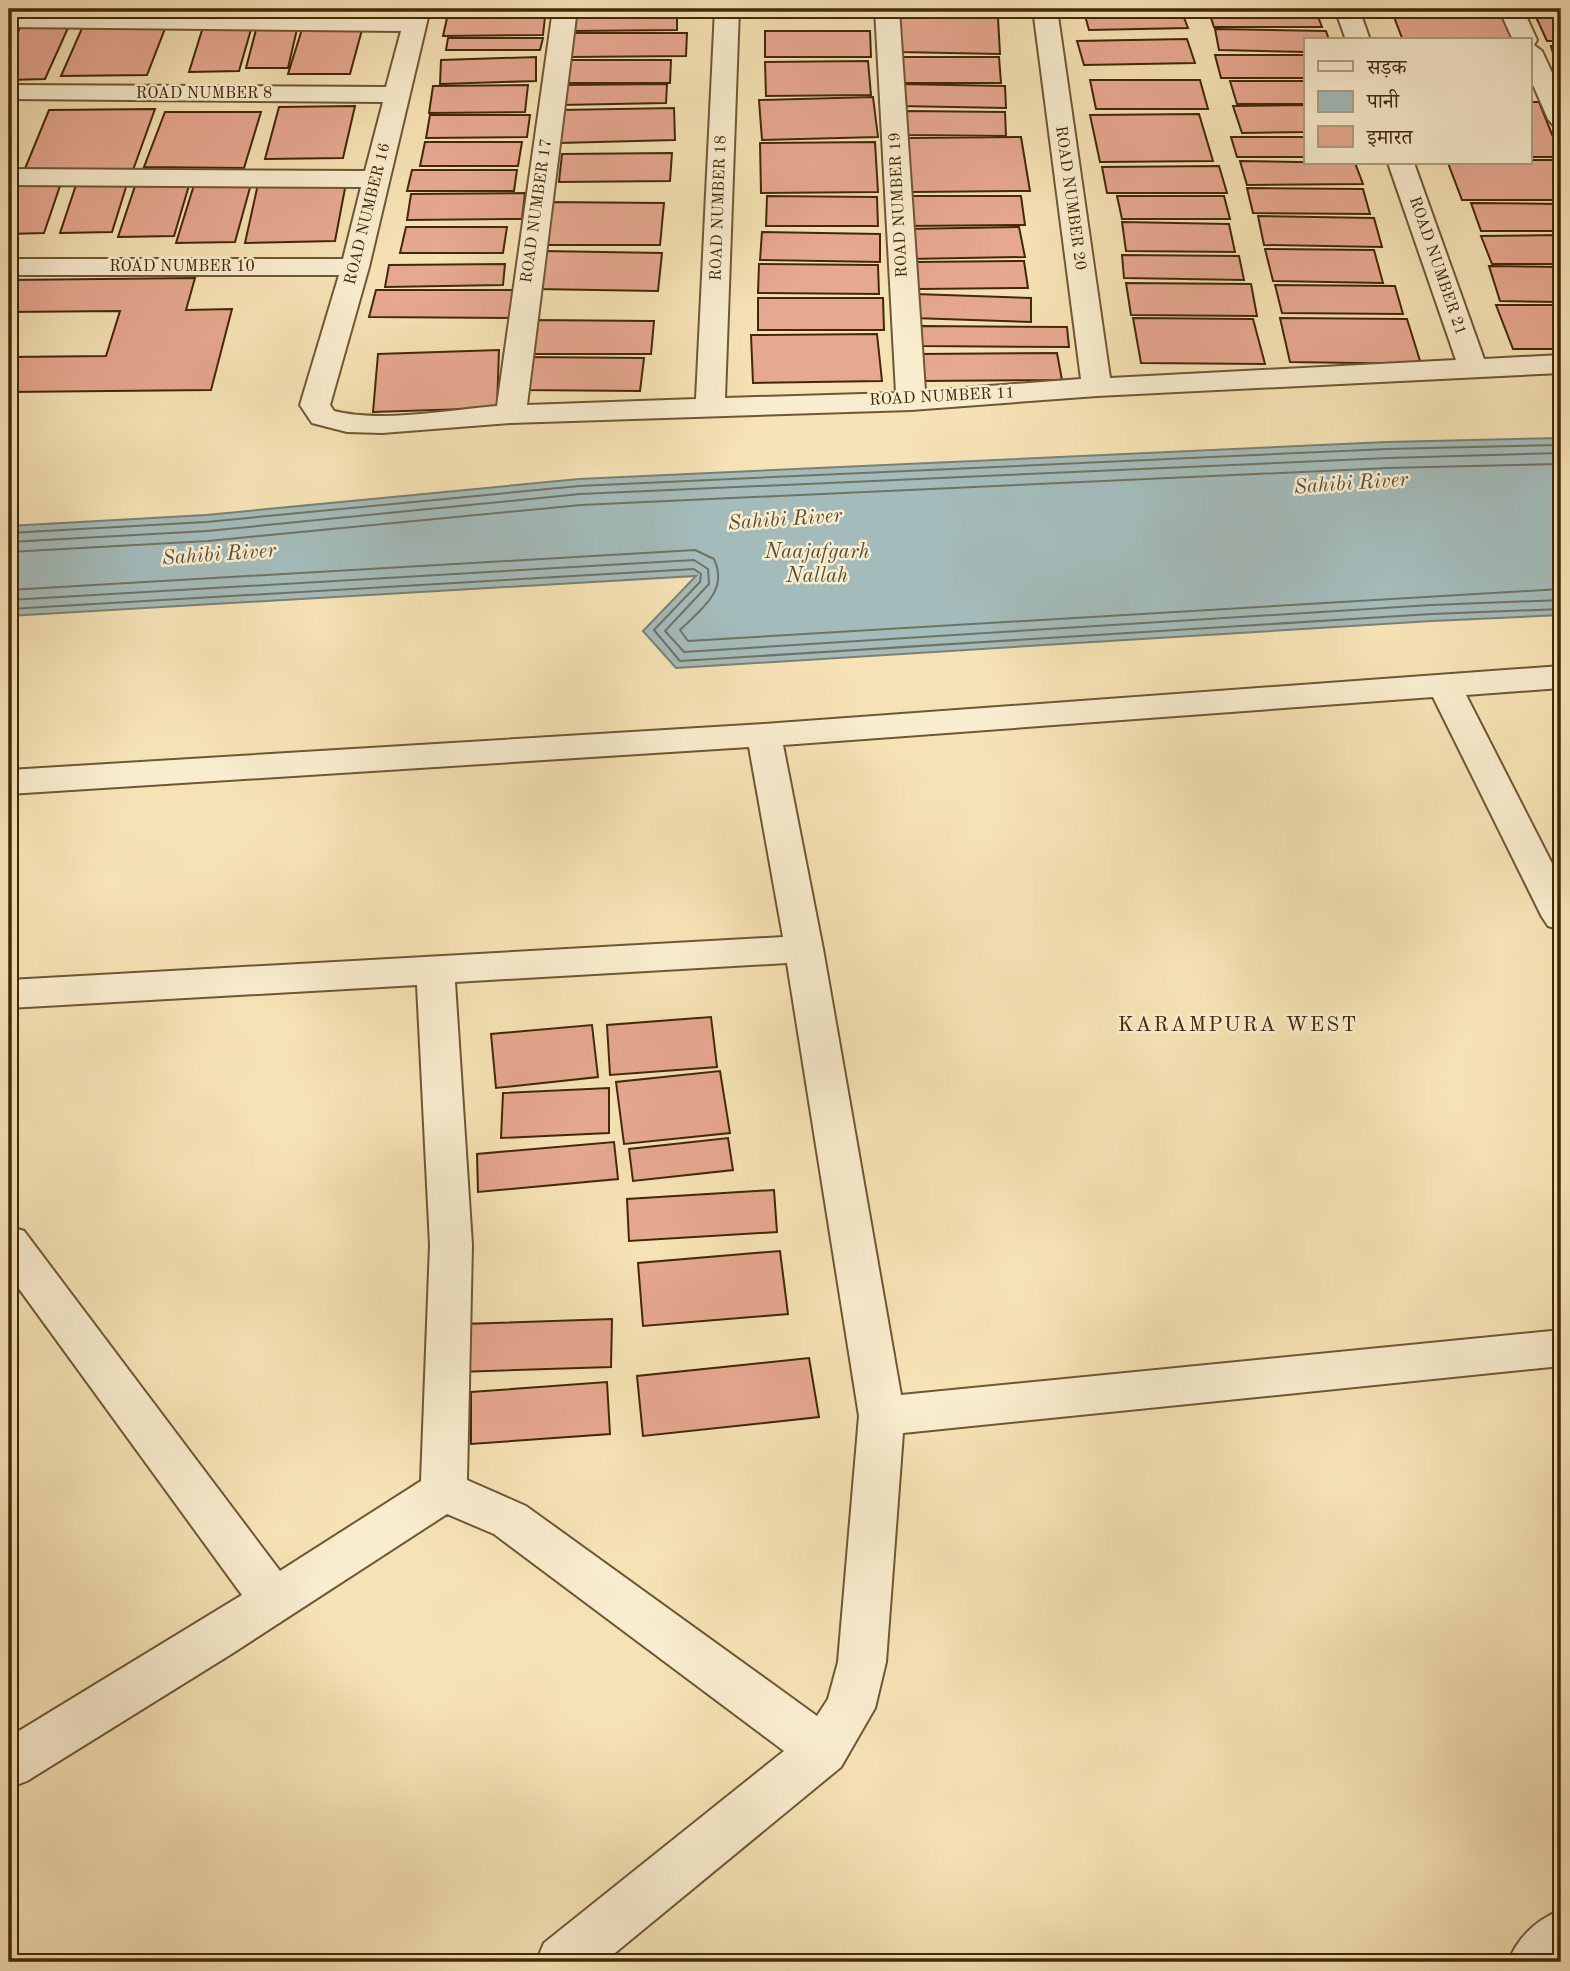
<svg xmlns="http://www.w3.org/2000/svg" width="1570" height="1971" viewBox="0 0 1570 1971" font-family="'Old Standard TT','Noto Serif Devanagari',serif">
<rect width="100%" height="100%" fill="#f6e3b5"/>
<filter id="stains"><feTurbulence type="fractalNoise" baseFrequency=".00286" numOctaves="4"/><feColorMatrix values="0 0 0 0 .2 0 0 0 0 .09 0 0 0 0 .02 0 0 0 .5 -.17"/></filter>
<radialGradient id="worn" r=".72"><stop offset=".6" stop-color="#630" stop-opacity="0"/><stop offset="1" stop-color="#630" stop-opacity=".3"/></radialGradient>
<path fill="#a3bbba" stroke="#7c8073" stroke-width="2" d="M1561,438v177l-129,6 -756,47 -33,-37 53,-55 -687,40v-90l197,-11 373,-36 808,-37z"/>
<g fill="none" stroke-linecap="round" stroke-linejoin="round">
<path stroke="#727262" stroke-width="2" d="M9,533l197,-11 373,-36 808,-37 174,-4
M9,542l198,-11 373,-37 808,-36 173,-5
M9,552l199,-11 373,-36 807,-37 173,-4
M9,590l686,-40 19,9c15,32 -13,50 -34,71l8,11 873,-52
M9,600l685,-40 14,9 1,15 -44,47 19,21 747,-47 130,-5
M9,609l685,-40 7,5 -1,8 -46,48 26,31 752,-47 129,-5"/>
</g>
<path fill="#e7a891" stroke="#422809" stroke-width="2" d="M454,9h92v5l-92,2z
M577,9h104v1l-104,2z
M772,9h102v1h-102z
M1208,9h107l7,18h-108z
M1391,9h108l13,29h-110z
M1520,9h41v4h-40z
M1181,10l7,18 -99,2 -5,-18z
M677,14v16l-104,1 1,-16z
M899,16l99,2 2,36 -101,-2z
M545,17l-2,18 -100,1 4,-18z
M1536,17h25v24h-14z
M298,25l-10,43h-42l11,-42z
M83,26h83l-19,49 -86,1z
M252,26l-13,45 -50,1 14,-45z
M303,26h60l-13,48h-62z
M20,28h48l-23,51 -36,1v-31z
M1215,29l111,2 3,9h-23v12l-87,-2z
M765,31h105l1,26h-106z
M573,33h114l-1,23 -116,1z
M448,38h95l-3,12h-94z
M1187,39l8,24 -111,2 -7,-24z
M1551,46h10v35z
M1215,55h91v23h-85z
M536,57v24l-96,3 1,-24z
M901,57h98l2,26h-99z
M568,60h103l-1,23h-105z
M868,61l3,34 -105,1 -1,-34z
M1090,80h110l8,29h-112z
M1230,81h76v23h-69z
M667,84l-1,19 -105,2 2,-20z
M898,84l107,2 1,22 -108,-2z
M528,85l-3,27 -96,1 4,-27z
M873,97l5,40 -116,3 -3,-40z
M1530,102h9l22,55h-31z
M1306,105v27l-64,1 -9,-27z
M355,106l-12,52 -78,1 14,-52z
M674,108l1,32 -116,3 1,-33z
M155,109l-22,61 -109,1 25,-61z
M904,111l101,1 1,24 -101,-1z
M165,112h96l-17,56 -100,-1z
M1199,114l14,47 -113,1 -10,-47z
M430,115h100l-3,22 -101,1z
M1021,137l9,54 -118,1 -5,-54z
M1231,137h75v20h-69z
M425,142h97l-4,24h-98z
M875,142l3,50 -117,1 -1,-50z
M672,153l-2,28 -111,1 3,-28z
M1530,160h27l4,9v31h-99l-14,-37h82z
M1240,161l115,2 8,21 -116,1z
M1219,166l8,27h-120l-5,-26z
M412,170h105l-3,21h-107z
M190,182l-16,54 -56,1 18,-54z
M61,183l-17,50 -35,1v-50z
M346,183l-11,58 -90,2 13,-59z
M127,184l-15,48 -52,1 16,-48z
M251,184l-16,58 -59,1 18,-58z
M1247,188l116,1 7,25 -117,-1z
M525,193l-3,26 -115,1 4,-26z
M767,196l110,1 1,29h-112z
M902,196h119l4,29 -121,1z
M1117,196h107l6,23h-108z
M544,202l120,1 -4,42h-123z
M1471,203l90,1v27h-80z
M1258,216l116,2 8,29 -118,-2z
M1122,222l107,2 6,28 -109,-1z
M406,227h101l-4,26h-103z
M1019,227l6,30 -118,2 -4,-30z
M762,232l118,2v28l-120,-2z
M1561,235v29h-69l-11,-28z
M1265,249l109,1 9,33 -110,-2z
M543,251l119,2 -4,38 -123,-2z
M1122,255l117,1 5,24 -120,-2z
M1024,261l4,27 -110,1 -2,-27z
M505,264l-2,21 -118,2 4,-22z
M759,264l119,1 1,29 -121,-1z
M1489,266l72,1v35l-61,-1z
M195,278l-9,32 46,-1 -21,81 -202,2v-35l97,-1 14,-45 -111,1v-32z
M1126,283l125,1 6,32 -126,-1z
M1275,285l120,1 8,28 -121,-1z
M376,290h139l-5,28 -141,-1z
M915,294l116,4v24l-118,-4z
M758,298h125l1,32h-126z
M1496,305h65v44h-48z
M1133,318l120,1 12,45 -124,-1z
M1280,318l127,1 14,45 -131,-2z
M531,320l123,1 -3,33h-125z
M920,326l147,1 2,20 -148,-1z
M877,334l5,47 -129,2 -2,-48z
M499,350l-2,58 -124,4 5,-58z
M1057,353l5,27 -140,1 -3,-27z
M525,357l119,1 -4,33 -120,-1z
M711,1017l6,50 -107,8 -3,-50z
M592,1025l6,52 -102,11 -5,-54z
M720,1071l10,62 -106,11 -8,-62z
M609,1088v45l-108,5 2,-45z
M728,1138l5,32 -100,11 -4,-32z
M614,1142l4,37 -140,13 -1,-38z
M774,1190l3,42 -148,9 -2,-42z
M780,1251l8,63 -145,12 -5,-63z
M612,1319l-1,48 -153,5 3,-48z
M809,1358l10,59 -176,19 -6,-60z
M607,1382l3,52 -139,10v-52z"/>
<g fill="none" stroke-linecap="round" stroke-linejoin="round">
<defs>
<path id="minor" d="M406,9h24l-61,258 -39,138 4,6c48,12 113,-1 163,-5l56,-397h24l-50,396 169,-6 19,-390h24l-14,389 171,-5 -21,-384h24l26,382 156,-12 -48,-370h24l53,369 346,-18 -68,-197h26l70,196 77,-4v18l-464,23 -186,14 -400,13 -129,10 -35,-1 -35,-9 -12,-18 39,-130h-330v-16h334l18,-72 -352,-2v-16l356,2 18,-69 -374,-3v-14l377,2 15,-56 -392,-4v-14l395,4z
M1335,9h24l11,31h-24z
M1499,9h24l14,31 -3,5 8,6 19,41v35l-9,-3 -4,-5 -18,-41v-38h-17z
M1561,666v22l-95,7 95,186v49l-13,-4 -6,-9 -109,-220 -650,48 40,204 78,446 660,-65v36l-658,67 -17,229 -11,46 -34,59 -237,195h-68l8,-19 240,-192 -290,-217 -47,-20 -214,139 -206,128 -18,7v-51l233,-142 -233,-320v-49l15,5 256,340 141,-90 9,-236 -13,-260 -408,23v-28l774,-43 -34,-190 -740,47v-24l755,-46zM787,963l72,453 -21,246 -10,37 -11,17 -291,-210 -59,-26 5,-235 -17,-263z
M1561,1910v52h-53c10,-25 28,-42 53,-52z"/>
</defs>
<use href="#minor" stroke="#6f5734" stroke-width="4"/>
<use href="#minor" fill="#f9edcf" fill-rule="evenodd"/>
</g>
<g text-anchor="middle" dominant-baseline="central" stroke-width="5" stroke-linejoin="round" paint-order="stroke">
<g font-size="16" fill="#422809" stroke="#f9edcf">
<text x="204" y="94">ROAD NUMBER 8</text>
<text transform="translate(1070 198) rotate(82)">ROAD NUMBER 20</text>
<text transform="translate(899 205) rotate(-93)">ROAD NUMBER 19</text>
<text transform="translate(719 208) rotate(-88)">ROAD NUMBER 18</text>
<text transform="translate(537 211) rotate(-82)">ROAD NUMBER 17</text>
<text transform="translate(368 214) rotate(-76)">ROAD NUMBER 16</text>
<text transform="translate(1437 266) rotate(71)">ROAD NUMBER 21</text>
<text x="182" y="267">ROAD NUMBER 10</text>
<text transform="translate(942 397) rotate(-3)">ROAD NUMBER 11</text>
</g>
<g font-size="21" font-style="italic" fill="#5a4d35" stroke="#f9edcf">
<text transform="translate(1351 484) rotate(-4)">Sahibi River</text>
<text transform="translate(785 520) rotate(-4)">Sahibi River</text>
<text x="817" y="552">Naajafgarh<tspan x="817" dy="24">Nallah</tspan></text>
<text transform="translate(219 555) rotate(-4)">Sahibi River</text>
</g>
<g font-size="21" letter-spacing="2" fill="#422809" stroke="#f9edcf">
<text x="1238" y="1025">KARAMPURA WEST</text>
</g>
</g>
<rect width="1570" height="1971" fill="none" stroke="#f6e3b5" stroke-width="35"/>
<rect x="10" y="10" width="1549" height="1950" fill="none" stroke="#422809" stroke-width="3.5"/>
<rect x="18" y="18" width="1535" height="1936" fill="none" stroke="#422809" stroke-width="2"/>
<rect x="1304" y="38" width="228" height="126" fill="#f9edcf" stroke="#b09e80" stroke-width="2"/>
<rect x="1318" y="61" width="35" height="10" fill="#f9edcf" stroke="#b09e80" stroke-width="2"/>
<text x="1367" y="74" font-size="21" fill="#422809">सड़क</text>
<rect x="1318" y="91" width="35" height="21" fill="#a3bbba" stroke="#b09e80" stroke-width="2"/>
<text x="1367" y="108" font-size="21" fill="#422809">पानी</text>
<rect x="1318" y="126" width="35" height="21" fill="#e7a891" stroke="#b09e80" stroke-width="2"/>
<text x="1367" y="144" font-size="21" fill="#422809">इमारत</text>
<rect width="100%" height="100%" filter="url(#stains)"/>
<rect width="100%" height="100%" fill="url(#worn)"/>
</svg>
